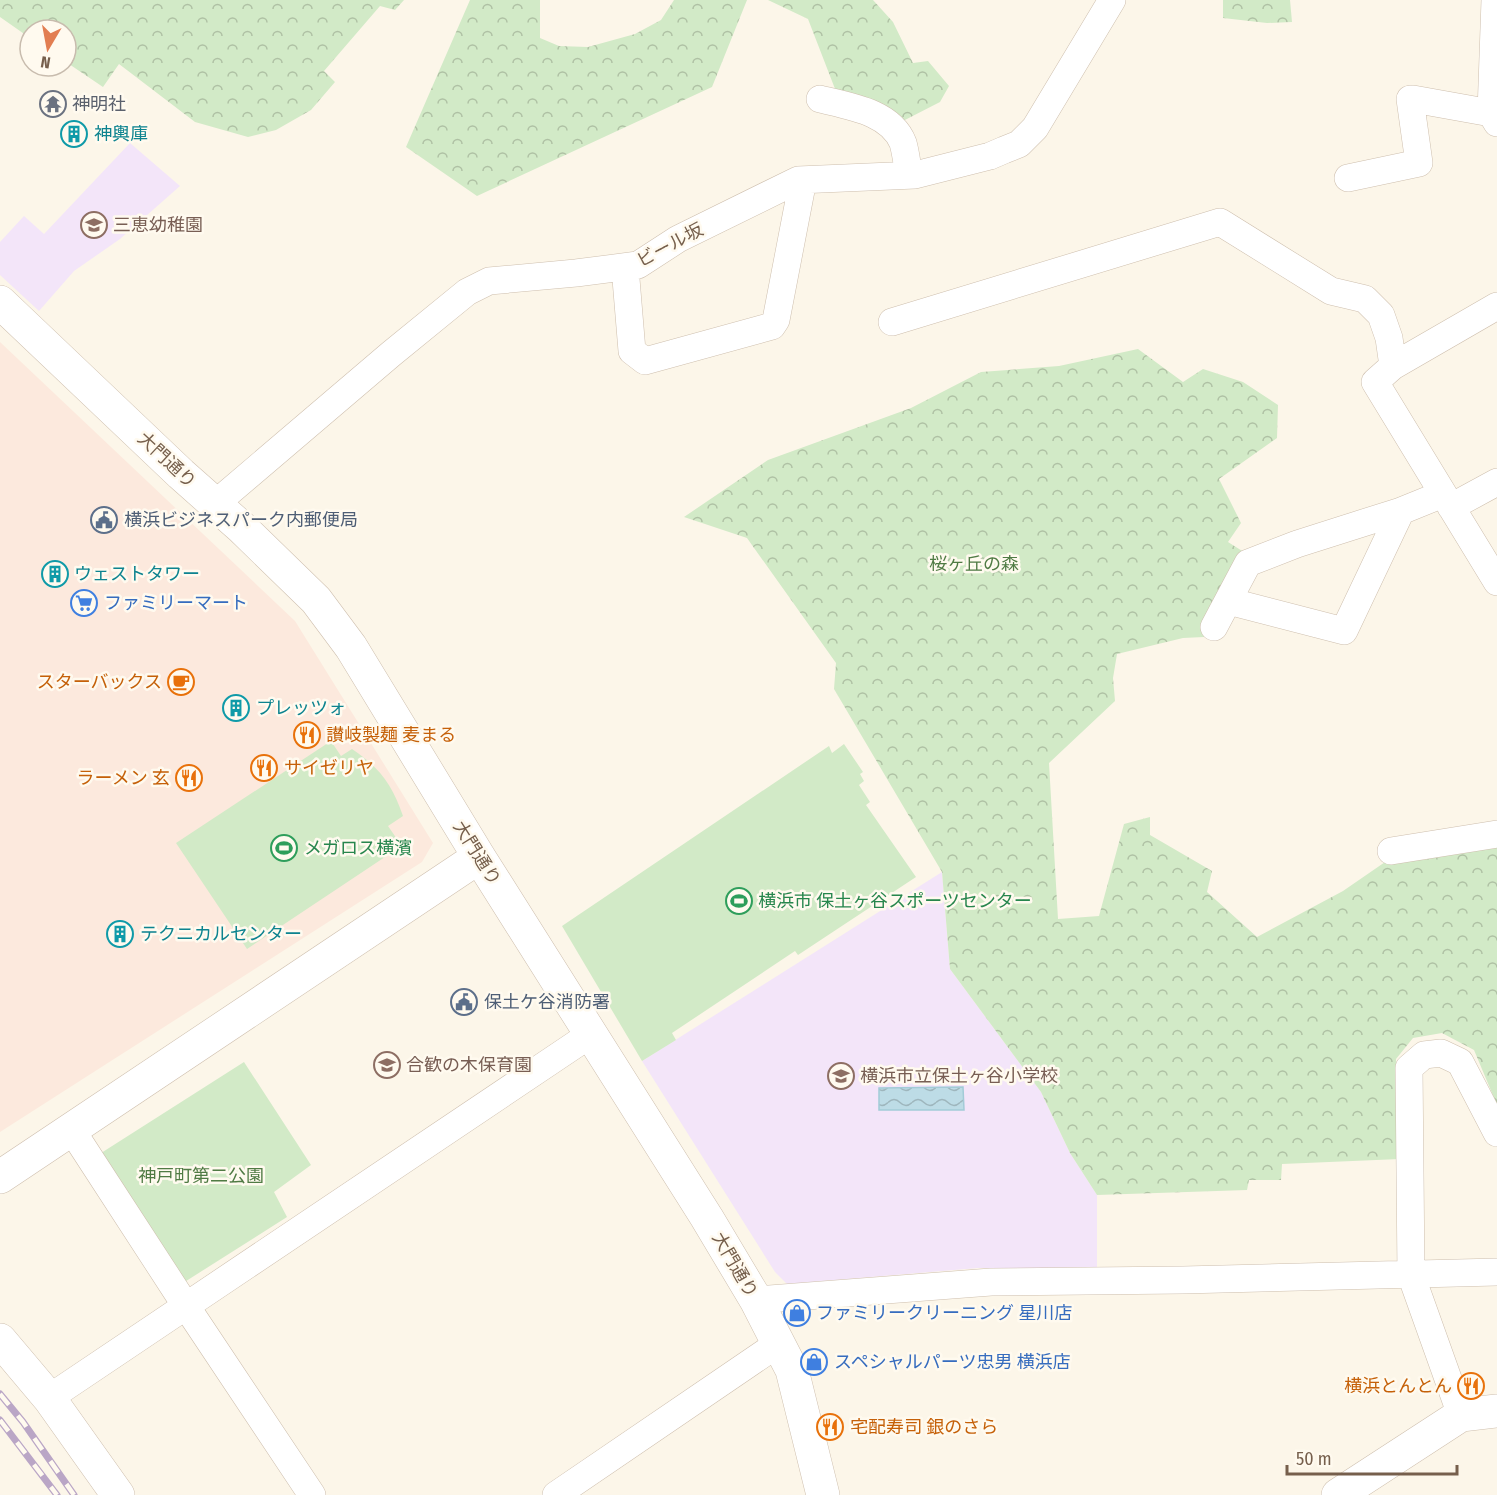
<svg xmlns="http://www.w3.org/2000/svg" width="1497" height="1495" viewBox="0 0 1497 1495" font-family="'Fira Sans Condensed','Noto Sans JP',sans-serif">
<defs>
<pattern id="forest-crowns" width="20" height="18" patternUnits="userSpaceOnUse" patternTransform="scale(1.5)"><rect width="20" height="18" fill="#d2eac7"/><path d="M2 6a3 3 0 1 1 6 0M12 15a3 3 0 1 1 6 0" fill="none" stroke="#afc1a4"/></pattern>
<pattern id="water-waves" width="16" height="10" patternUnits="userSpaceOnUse" patternTransform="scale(1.5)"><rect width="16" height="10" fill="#bddce6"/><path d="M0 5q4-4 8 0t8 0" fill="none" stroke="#9eb6bd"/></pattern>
</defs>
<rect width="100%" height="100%" fill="#fcf6e9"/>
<path fill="#fce9dd" d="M0,342l295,279 138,222 -11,19 -422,270z"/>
<path fill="#f3e5f9" d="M130,143l50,43 -60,53 -46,32 -35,40 -39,-36v-33l24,-26 20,18z
M942,872l8,97 91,123 29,61 27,42v73h-119l-191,16 -12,-12 -133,-211z"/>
<path fill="#d2eac7" d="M331,741l10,15 11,-7c28,19 40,35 51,67l-15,10 11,16 -17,11 3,4 -138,92 -71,-106z
M844,744l19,28 -3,2 4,7 -5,4 11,17 -4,3 50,72 -118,78 -3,-4 -123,82 4,7 -34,21 -80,-135 267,-180 3,7z
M244,1062l67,103 -37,27 13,25 -104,66 -85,-128z"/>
<path fill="url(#forest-crowns)" d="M0,0h404l-9,10 -15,-4 -56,65 11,11 -24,28 -35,20 -28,7 -53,-15 -76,-58 -16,23 -37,-25v-32h-36v8l-30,-21z
M470,0h70v38l19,8 29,1 47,-13 26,-14 13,-20h73l-35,87 -235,109 -71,-49z
M768,0h105l20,22 20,41 15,-2 21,25 -9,16 -39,20 -64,-28 -29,-75z
M1223,0h67l2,22 -25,1 -44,-5z
M1138,349l45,33 20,-13 40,13 35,23 -1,33 -58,41 22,44 -13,19 19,12 -43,83 -21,1 -66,16 -4,24 2,23 -66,62 9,156 41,-3 25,-92 26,-7v18l62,36 -5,21 50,45 86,-46 45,-31 109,-17v262l-23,-55 -32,-17 -29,5 -17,21 4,100 -118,5 -1,16h-32l-2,10 -150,5 -27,-42 -29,-61 -91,-123 -8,-97 -108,-183 2,-26 -89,-125 -63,-21 84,-57 143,-52 70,-36 78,-6z"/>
<path fill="url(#water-waves)" stroke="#a3cbd7" stroke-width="1.5" d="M963,1087l1,23h-85v-22z"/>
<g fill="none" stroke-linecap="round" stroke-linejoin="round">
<defs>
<path id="minor" d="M1495,0l-4,113 6,10
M820,99c29,7 71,13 83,44 3,10 4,22 6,32
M1413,99l78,14
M1348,178l71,-15 -9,-64
M625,267l7,84 13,10 127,-35 4,-6 27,-140
M1497,306l-104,60 -18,16 122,200
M892,322l328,-100 111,69 34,8 16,16 8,23 4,28
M215,504l176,-150 76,-62 22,-11 87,-8 62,-8 40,-26 120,-59 117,-5 75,-19 14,-6 15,-6 16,-16 77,-128
M1451,507l46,-25
M1228,601l116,30 57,-120
M1214,627l34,-64 49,-19 104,-33 42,-17
M1391,851l106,-17
M71,1129l115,177 126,189
M756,1300l235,-18 192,-2 314,-8
M49,1398l542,-364
M1461,1415l-50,-140 -2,-207 15,-13 17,-2 19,9 37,71
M556,1495l223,-152"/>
<path id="tertiary" d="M0,302l181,172 61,54 74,72 35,47 128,210 228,361 49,82 36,70 31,125
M0,1177l479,-320
M0,1340l49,58 69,97
M1338,1495l123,-80 36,-4"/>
</defs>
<use href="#minor" stroke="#cebfae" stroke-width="28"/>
<use href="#tertiary" stroke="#cebfae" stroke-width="34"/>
<use href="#minor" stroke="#fff" stroke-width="27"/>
<use href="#tertiary" stroke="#fff" stroke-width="33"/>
<defs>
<path id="rail" d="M0,1394l23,28 51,73
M0,1420l57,75"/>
</defs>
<use href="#rail" stroke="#baa6c6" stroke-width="7"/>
<use href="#rail" stroke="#fffaef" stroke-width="4.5" stroke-dasharray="14" stroke-linecap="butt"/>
</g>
<defs>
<symbol id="temple-ring" viewBox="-11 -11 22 22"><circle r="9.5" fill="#fffaef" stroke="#6b7280" stroke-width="1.5"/><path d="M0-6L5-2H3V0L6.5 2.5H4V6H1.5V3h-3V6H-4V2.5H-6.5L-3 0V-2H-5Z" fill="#6b7280"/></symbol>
<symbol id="building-ring" viewBox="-11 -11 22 22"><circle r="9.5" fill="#fffaef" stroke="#0f9aa8" stroke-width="1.5"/><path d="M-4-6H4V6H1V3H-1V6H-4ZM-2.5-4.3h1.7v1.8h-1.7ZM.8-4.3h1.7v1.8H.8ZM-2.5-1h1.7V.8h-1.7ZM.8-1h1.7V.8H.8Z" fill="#0f9aa8"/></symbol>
<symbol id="school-ring" viewBox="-11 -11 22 22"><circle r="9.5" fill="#fffaef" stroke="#8d6e63" stroke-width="1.5"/><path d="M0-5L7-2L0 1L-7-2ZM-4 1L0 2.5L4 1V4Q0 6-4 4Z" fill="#8d6e63"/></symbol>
<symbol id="civic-ring" viewBox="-11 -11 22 22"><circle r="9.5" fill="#fffaef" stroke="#5c6f8a" stroke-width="1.5"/><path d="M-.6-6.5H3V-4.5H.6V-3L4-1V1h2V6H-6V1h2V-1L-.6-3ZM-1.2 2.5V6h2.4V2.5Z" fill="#5c6f8a"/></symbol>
<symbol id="supermarket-ring" viewBox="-11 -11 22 22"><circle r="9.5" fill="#fffaef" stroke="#3f7fe0" stroke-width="1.5"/><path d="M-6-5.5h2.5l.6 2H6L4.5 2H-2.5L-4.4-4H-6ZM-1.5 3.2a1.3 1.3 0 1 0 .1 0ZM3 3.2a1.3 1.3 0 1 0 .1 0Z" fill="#3f7fe0"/></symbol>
<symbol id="cafe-ring" viewBox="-11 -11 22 22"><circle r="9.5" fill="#fffaef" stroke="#e8710a" stroke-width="1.5"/><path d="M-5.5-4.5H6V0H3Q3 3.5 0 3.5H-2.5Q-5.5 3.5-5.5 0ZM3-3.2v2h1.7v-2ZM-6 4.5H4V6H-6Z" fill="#e8710a"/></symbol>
<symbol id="restaurant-ring" viewBox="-11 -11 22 22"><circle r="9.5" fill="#fffaef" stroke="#e8710a" stroke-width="1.5"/><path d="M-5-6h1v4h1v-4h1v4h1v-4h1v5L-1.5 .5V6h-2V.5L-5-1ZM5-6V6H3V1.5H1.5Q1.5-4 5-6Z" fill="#e8710a"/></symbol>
<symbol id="stadium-ring" viewBox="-11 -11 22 22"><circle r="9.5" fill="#fffaef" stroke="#2e9e5b" stroke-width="1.5"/><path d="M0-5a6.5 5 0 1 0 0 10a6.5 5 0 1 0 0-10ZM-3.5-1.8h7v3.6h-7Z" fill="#2e9e5b"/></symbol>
<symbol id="shop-ring" viewBox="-11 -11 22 22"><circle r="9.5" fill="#fffaef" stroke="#3f7fe0" stroke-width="1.5"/><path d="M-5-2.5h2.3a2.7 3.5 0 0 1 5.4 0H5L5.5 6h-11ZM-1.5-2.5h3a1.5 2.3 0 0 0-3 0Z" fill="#3f7fe0"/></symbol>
</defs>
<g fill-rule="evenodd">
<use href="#temple-ring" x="38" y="89" width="30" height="30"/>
<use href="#building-ring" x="59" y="119" width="30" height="30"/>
<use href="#school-ring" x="79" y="210" width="30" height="30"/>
<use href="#civic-ring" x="89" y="505" width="30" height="30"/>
<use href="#building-ring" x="40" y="559" width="30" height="30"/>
<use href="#supermarket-ring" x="69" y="588" width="30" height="30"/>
<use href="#cafe-ring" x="166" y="667" width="30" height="30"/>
<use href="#building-ring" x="221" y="693" width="30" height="30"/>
<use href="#restaurant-ring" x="292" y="720" width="30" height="30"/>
<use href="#restaurant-ring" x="249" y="753" width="30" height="30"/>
<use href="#restaurant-ring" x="174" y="763" width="30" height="30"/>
<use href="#stadium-ring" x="269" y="833" width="30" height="30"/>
<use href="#stadium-ring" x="724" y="886" width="30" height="30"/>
<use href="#building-ring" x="105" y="919" width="30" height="30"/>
<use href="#civic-ring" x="449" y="987" width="30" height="30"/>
<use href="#school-ring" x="372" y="1050" width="30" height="30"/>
<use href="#school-ring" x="826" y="1061" width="30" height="30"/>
<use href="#shop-ring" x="782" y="1298" width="30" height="30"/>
<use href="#shop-ring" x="799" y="1347" width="30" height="30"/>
<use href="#restaurant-ring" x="1456" y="1371" width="30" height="30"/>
<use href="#restaurant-ring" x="815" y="1412" width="30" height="30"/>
</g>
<g text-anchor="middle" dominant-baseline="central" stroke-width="5" stroke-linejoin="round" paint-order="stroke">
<g font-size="18" fill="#5b616d" stroke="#fffaef" text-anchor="start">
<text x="72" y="104">神明社</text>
</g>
<g font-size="18" fill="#0d838f" stroke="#fffaef" text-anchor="start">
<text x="94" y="134">神輿庫</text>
<text x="74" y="574">ウェストタワー</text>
<text x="256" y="708">プレッツォ</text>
<text x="140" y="934">テクニカルセンター</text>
</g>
<g font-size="18" fill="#785e54" stroke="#fffaef" text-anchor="start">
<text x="113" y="225">三恵幼稚園</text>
<text x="406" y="1065">合歓の木保育園</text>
<text x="860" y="1076">横浜市立保土ヶ谷小学校</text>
</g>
<g font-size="18" fill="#765f4c" stroke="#fffaef">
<text transform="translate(670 245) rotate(-28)">ビール坂</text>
<text transform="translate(167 460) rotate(43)">大門通り</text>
<text transform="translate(477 853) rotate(58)">大門通り</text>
<text transform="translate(735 1265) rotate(60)">大門通り</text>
</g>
<g font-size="18" fill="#4e5e75" stroke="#fffaef" text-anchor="start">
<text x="124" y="520">横浜ビジネスパーク内郵便局</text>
<text x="484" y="1002">保土ケ谷消防署</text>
</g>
<g font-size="18" fill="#507b44" stroke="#fffaef">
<text x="974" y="564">桜ヶ丘の森</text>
<text x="201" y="1176">神戸町第二公園</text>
</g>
<g font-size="18" fill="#366cbe" stroke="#fffaef" text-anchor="start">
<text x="104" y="603">ファミリーマート</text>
<text x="816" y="1313">ファミリークリーニング 星川店</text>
<text x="834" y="1362">スペシャルパーツ忠男 横浜店</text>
</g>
<g font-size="18" fill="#c56008" stroke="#fffaef" text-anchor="end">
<text x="162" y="682">スターバックス</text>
<text x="326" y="735" text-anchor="start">讃岐製麺 麦まる</text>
<text x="284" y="768" text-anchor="start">サイゼリヤ</text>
<text x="170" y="778">ラーメン 玄</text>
<text x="1452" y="1386">横浜とんとん</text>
<text x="850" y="1427" text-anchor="start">宅配寿司 銀のさら</text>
</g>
<g font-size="18" fill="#27864d" stroke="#fffaef" text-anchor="start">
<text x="304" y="848">メガロス横濱</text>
<text x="758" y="901">横浜市 保土ヶ谷スポーツセンター</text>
</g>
</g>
<g transform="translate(48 48) rotate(190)"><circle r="28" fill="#fffaef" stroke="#c8bcae" stroke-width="1.5"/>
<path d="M0-4.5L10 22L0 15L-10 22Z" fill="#e27e51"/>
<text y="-9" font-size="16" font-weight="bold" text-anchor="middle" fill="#765f4c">N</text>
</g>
<path d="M1287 1465v9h170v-9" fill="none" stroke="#765f4c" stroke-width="3"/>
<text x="1296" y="1465" font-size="18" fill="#765f4c" stroke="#fffaef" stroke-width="4.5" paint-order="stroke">50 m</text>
</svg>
